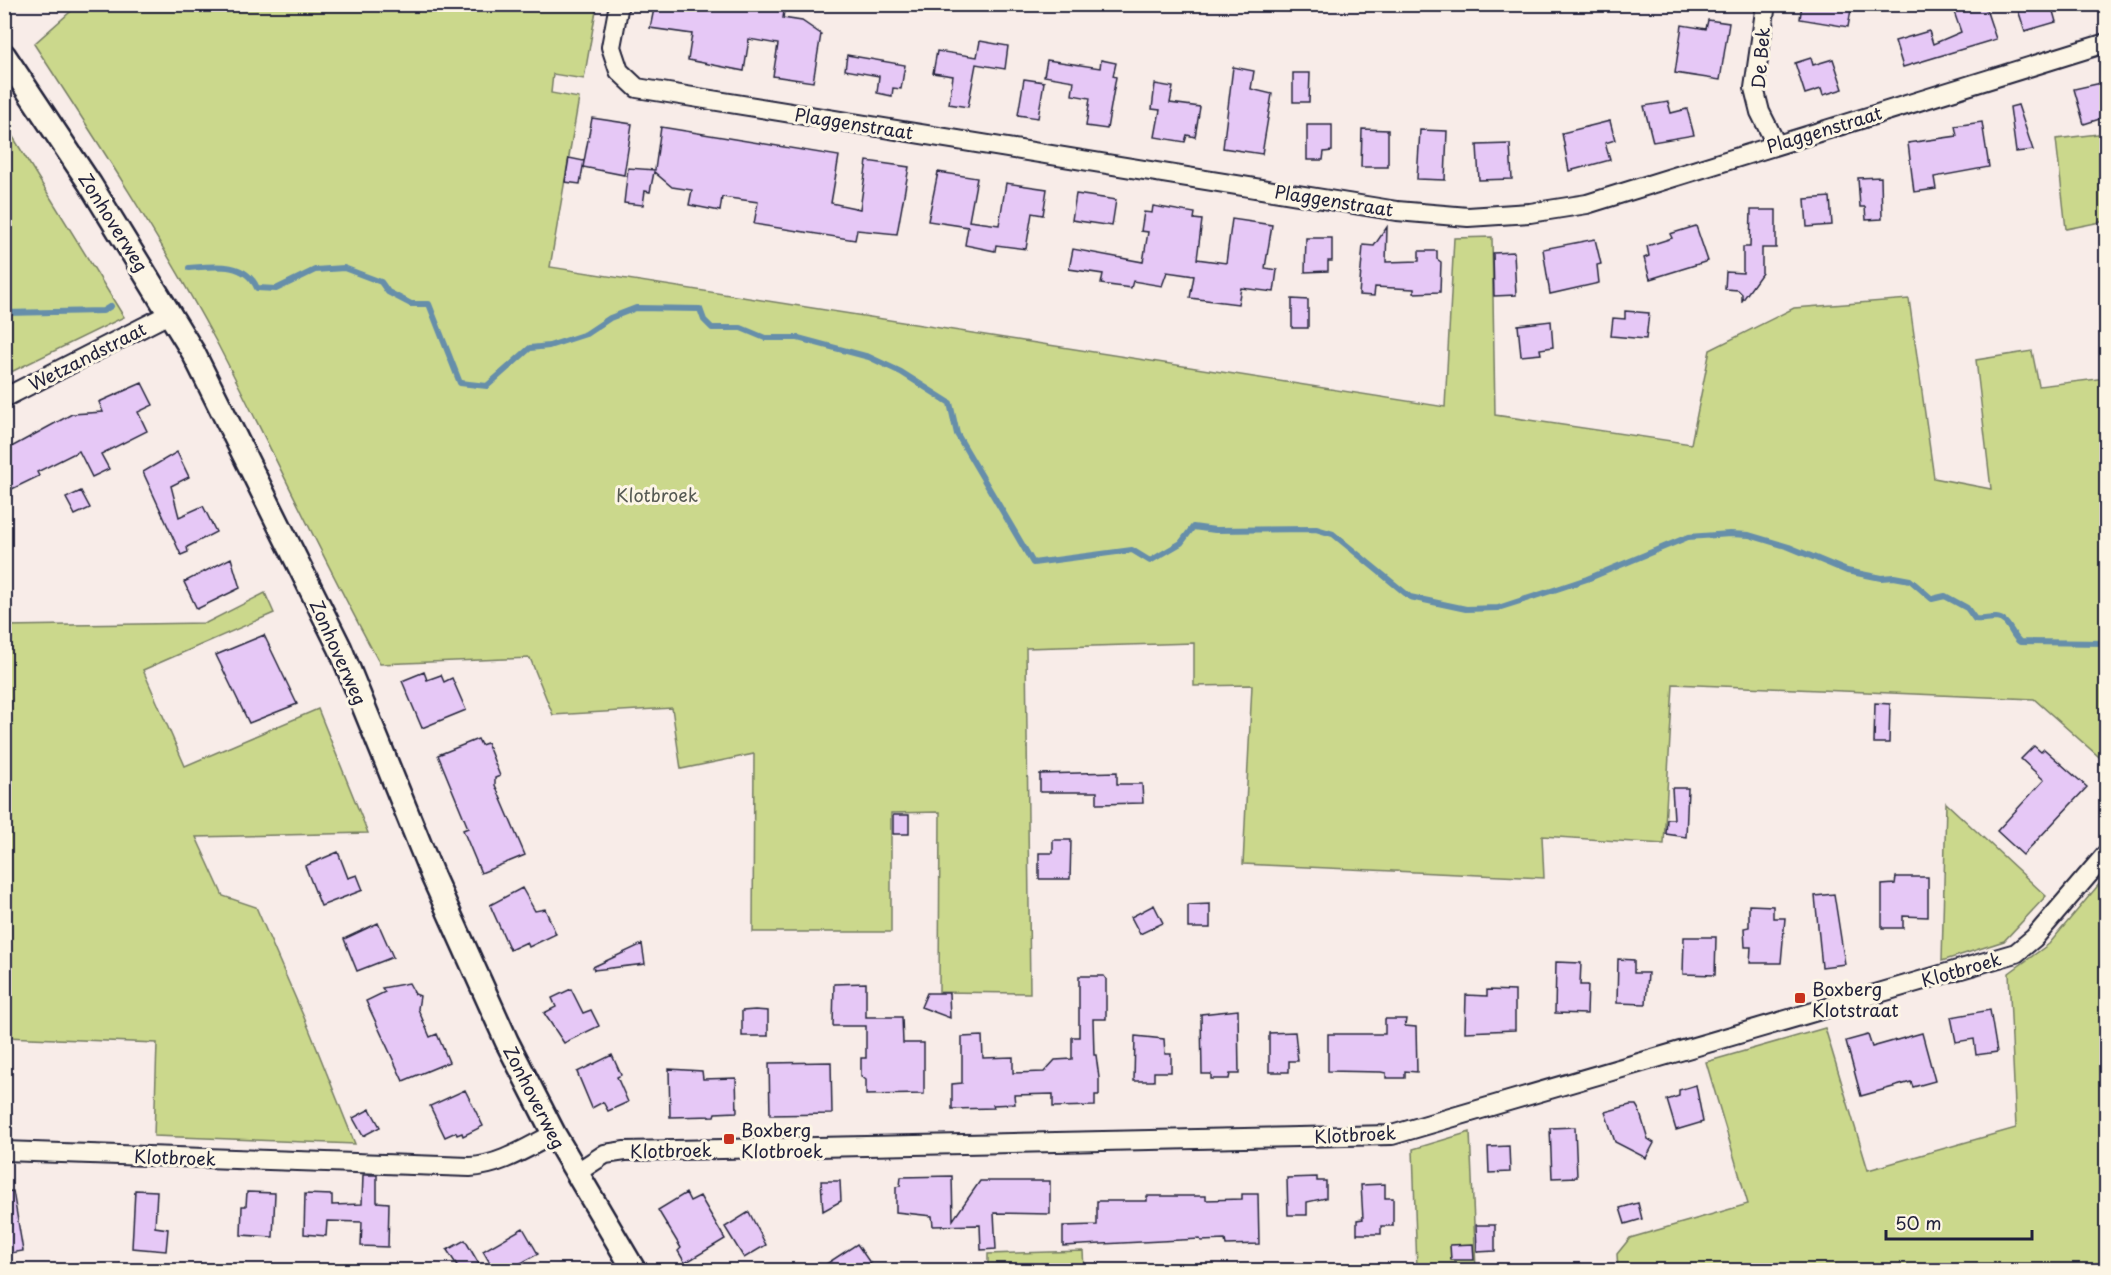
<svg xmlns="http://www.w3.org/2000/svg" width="2111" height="1275" viewBox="0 0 2111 1275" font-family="'Playpen Sans',sans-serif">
<rect width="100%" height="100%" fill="#f8ece8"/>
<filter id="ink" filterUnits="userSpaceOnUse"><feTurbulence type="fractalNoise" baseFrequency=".0167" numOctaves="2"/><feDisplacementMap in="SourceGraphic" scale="12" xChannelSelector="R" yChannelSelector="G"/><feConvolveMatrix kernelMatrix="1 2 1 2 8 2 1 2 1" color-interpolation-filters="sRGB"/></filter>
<g filter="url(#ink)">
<path fill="#cbd88c" stroke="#767d64" stroke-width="1.5" d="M78,5h519l-13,74 -31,-5 -2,19 28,5 -29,169 895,140 9,-169 38,-1 3,178 196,29 19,-94 84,-42 115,-9 25,179 57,11 -15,-129 56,-9 7,35 67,-8v385l-72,-64 -361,-15 -9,160 -122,-8 2,42 -301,-14 9,-179 -58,1v-43l-168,5 4,345 -91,-1 1,-180 -49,1v119h-138l1,-178 -73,15 -9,-61 -119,7 -23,-57 -150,6c-57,-104 -107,-213 -162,-319 -55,-103 -120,-203 -184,-301z
M5,124l119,193 -119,58h-1z
M2106,133v88l-40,8 -10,-90z
M265,593l9,20 -131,57 42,96 133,-57 50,124 -172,4 27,59 33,11 53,122 46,115 -201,-8 3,-93 -152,-6v-411l201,-3z
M1946,803l100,93 -42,45 -62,20z
M2106,876v394h-488l-1,-16 13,-16 118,-34 -42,-142 119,-34 43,142 148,-42 -7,-155 40,-29z
M1470,1132l6,138h-59l-4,-121z
M1083,1251l1,19h-96v-16z"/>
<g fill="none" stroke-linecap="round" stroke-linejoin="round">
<path stroke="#668eaa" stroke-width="6" d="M189,268c25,-2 56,-7 68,20l19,1 39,-19 29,-2 37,14 7,10 23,12h18l31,79 27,3 43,-38 19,-2 37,-12 24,-16 26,-10 64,1 4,11 8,8h29l24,10h33l71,19 32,15 49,31 7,31 76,129 99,-13 18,11 31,-18 12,-16 22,3 101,-1 17,5 77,63 56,12 32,-1 56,-18 33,-11 101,-42 42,-3 19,1 40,12 58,24 34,7 13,-1 16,3 22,19 13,-3 22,12 8,11c7,1 13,-1 21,-1 13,1 15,17 24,24l86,1
M4,313l99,-2 8,-5"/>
</g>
<path fill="#e6c8f6" stroke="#22223b" stroke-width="1.5" d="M655,4h130l-2,14 19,3 19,13 -8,48 -40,-6 5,-32 -29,-5 -5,32 -56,-11 4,-26 -42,-6z
M1802,4h50l-4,23 -48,-8z
M1964,4h15l7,5 10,30 -93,28 -8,-26 34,-10 4,13 28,-12 -8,-23z
M2016,4h35l5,18 -31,9z
M1708,20l21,3 -9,57 -45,-7 7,-48 24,4z
M980,41l28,5 -3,23 -29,-5 -8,43 -19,-3 4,-28 -20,-3 4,-22 40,6z
M847,55l58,10 -4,24 -8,-1 -1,8 -15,-3 2,-17 -34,-6z
M1811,58l2,7 20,-6 10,30 -20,6 -2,-6 -16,5 -10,-31z
M1047,60l53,8 1,-8 15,3 -3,13 3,1 -9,52 -21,-3 4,-28 -18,-3 2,-14 -30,-5z
M1233,67l21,4 -3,18 21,5 -10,60 -39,-6z
M1293,73h17l-1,29h-16z
M1024,79l20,3 -6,36 -20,-3z
M2106,82v35l-22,7 -10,-35z
M1155,84l18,3 -3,16 30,4 -5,30 -8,-2 -2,7 -30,-5 5,-27 -8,-1z
M1668,102l3,11 16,-4 7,26 -41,7 -9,-36z
M2018,105l15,45 -17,2 -6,-45z
M592,118l40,6 -8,51 -41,-8z
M1610,121l5,19 -10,3 5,17 -41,11 -7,-38z
M1982,122l7,45 -55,10 2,12 -22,3 -6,-49 49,-7 -2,-10z
M1307,125h25v26l-8,1 -1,8h-16z
M661,127l178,29 -8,47 29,6 7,-48 42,6 -12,67 -40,-4 -2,10 -101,-16 4,-22 -36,-5 -2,14 -31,-6 3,-15 -20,-3 -18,-15 -4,20 -5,-1 -2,14 -19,-2 4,-35 27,2z
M1362,129l26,1v37h-27z
M1420,130l27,1 -2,49 -28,-1z
M1510,144l2,35 -33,1 -2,-35z
M569,158l15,3 -4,23 -15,-2z
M938,172l39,6 -8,43 30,4 7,-42 41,6 -4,26 -11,-2 -6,36 -30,-4 -1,6 -30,-6 3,-18 -40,-6z
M1881,177l1,42 -16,1 -1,-13h-5l-2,-29z
M1076,194l40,6 -4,26 -40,-6z
M1830,197l2,28 -25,2 -2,-28z
M1153,206l42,7 -1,6 8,1 -5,39 29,4 6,-44 40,6 -7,43 12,2 -3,22 -33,-4 -3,16 -48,-6 4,-22 -27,-4 -5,14 -29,-5 -2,7 -30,-4 2,-10 -34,-5 4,-20 70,13 5,-30 -7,-1 3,-19 8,1z
M1751,210h25v38h-14v25l-20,28v-7l-4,-4 -13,-1 1,-17 17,1v-26h7z
M1696,226l12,35 -58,18 -6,-21 5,-2 -2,-10 25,-8 -2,-4z
M1387,227l-1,35 33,-1v-10h18v8l4,3 -1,30 -26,1v-4l-39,-2 -1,9 -15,-1 4,-50 11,1z
M1306,238h26v23h-4v10l-23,1z
M1595,239l6,25 -4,1 2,18 -49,11 -7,-45z
M1514,252l2,43 -22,1 -1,-43z
M1292,299l16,1v28h-16z
M1625,311l24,2 -3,26 -35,-3 2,-18 12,1z
M1551,321l2,26 -13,2 1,5 -20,2 -3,-31z
M142,383l11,22 -15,7 9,19 -46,23 8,15 -17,8 -13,-26 -42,21 2,4 -29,14 -6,-10v-29l68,-37 31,-2 -4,-10z
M177,452l12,25 -18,9 8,31 24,-11 13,26 -29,15 1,5 -7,3 -38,-83z
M81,491l9,17 -15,7 -9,-17z
M231,558l9,30 -43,21 -13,-27z
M264,635l33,69 -48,19 -33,-68z
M424,672l3,8 14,-5 3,7 8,-4 14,32 -44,18 -20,-47z
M1875,703l15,1 -1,39h-15z
M478,739l3,6 6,-2 13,33 -5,2v7l30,70 -44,18 -18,-43 5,-2 -30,-73z
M2034,746l7,6 3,-3 43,38 -64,68 -26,-24 47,-51 -23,-21z
M1117,772v12h25l1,19 -46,1v-12h-57v-18z
M1672,788h16l-2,49 -20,-3 1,-15h7z
M893,815h16v19h-16z
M1053,840h18l-1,39h-31v-26h14z
M338,852l10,26 9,-3 6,15 -42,16 -16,-40z
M1896,877h32v40l-25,-1v12h-21v-43l13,-1z
M522,888l13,23 10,-2 11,25 -27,13 -2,-5 -17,8 -20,-45z
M1834,894l11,70 -23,3 -7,-71z
M1210,904v24h-22v-23z
M1154,905l9,18 -23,11 -9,-17z
M1749,905l24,1v12h12l-4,45h-31l1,-16h-6l-1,-19 5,-1z
M378,923l15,34 -36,14 -13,-32z
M1684,937h32l-1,38 -32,-1z
M642,944l3,20 -51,6 -1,-3z
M1618,959l16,1v13h14l-2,31 -29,-1z
M1556,962l25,1 -1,22h8l-1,29 -32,-1z
M1079,976h25l2,3v40h-13l1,36h2l3,23v17h-4v11l-42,1v-13l-39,1 1,9 -22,1 1,3 -42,1v-25l10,-1v-46l20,-1 1,22 30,-1v16l31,-1 11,-12 17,-1v-22h7z
M409,983l6,11 5,2 -2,13 12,28 7,-3 12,28 -46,19 -37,-80 19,-9 -3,-4z
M866,983v34h36l1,26h21v51l-58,1v-15l-5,-4v-18h5v-32h-33l1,-42z
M571,989l12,24 8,-3 8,16 -35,17 -20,-30 12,-6 -4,-9z
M1487,990l28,1v39l-50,2 1,-37 21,1z
M927,993h22l1,25 -29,-11z
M755,1010l13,1v25h-26v-25z
M1238,1010l1,64h-9l-1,5h-18v-5h-9l-1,-60z
M1990,1010l7,42 -21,3 -2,-16 -18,3 -5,-25z
M1385,1019h21l-1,7 11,1 1,45 -12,-1v7h-19v-5l-5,-1 -53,-1v-37h57z
M1295,1032l3,29h-9v11h-20v-39z
M1922,1033l13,48 -22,6 -2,-5 -50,14 -15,-55 22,-6 4,12z
M1135,1036l29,3 1,15h6v18h-17v9h-20z
M612,1055l9,20 -4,2 11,25 -20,9 -5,-9 -11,6 -15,-36z
M831,1062l1,52 -62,1 -1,-52z
M669,1069l33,2 1,8 33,-1 1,34 -22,1 -1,3 -44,1z
M1696,1085l7,37 -27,8 -9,-30 12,-4v-6z
M465,1090l18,36 -20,10 -1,-3 -5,2 -1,-3 -11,5 -15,-31z
M1630,1105h6l3,5 9,29 6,4 -8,15 -31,-16 -10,-30z
M370,1109l10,18 -17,9 -10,-18z
M1575,1127l2,50 -25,1 -2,-50z
M1509,1146l1,26 -21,1 -1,-26z
M363,1175h14v27l12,1 -1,44 -27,-1 1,-24 -35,-1 -1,15 -22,-2 1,-40 27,1v10l30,-1z
M952,1176l1,44 27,-39h70v33l-56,-1 2,36 -15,1 -1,-25 -47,1 -1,-10 -36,-4v-25l4,-1 1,-9z
M1317,1177v4h9v17l-19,4v13h-19l-1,-37z
M821,1181h19l1,20 -18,10z
M1385,1184v14h8v28h-12v8h-24v-14l6,-1 -2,-34z
M135,1190l22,1 -2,36 13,2 -2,22 -34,-3z
M13,1191l10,60 -19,3v-62z
M247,1192l28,1 -2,44 -32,-2 1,-29h4z
M686,1193l4,8 10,-5 25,43 -40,24 -7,-12 3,-3 -23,-38z
M1242,1194h16l1,50 -33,1 -1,-5 -24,1 -1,-2 -137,7v-20l34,-1v-24h50v-5h59v4l36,-1z
M1638,1203l4,16 -17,5 -5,-16z
M749,1212l17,33 -22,13 -19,-31z
M1476,1225h19v26l-18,1z
M523,1228l15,26 -30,16h-14l-11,-19z
M465,1240l14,24 -12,6h-7l-13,-20z
M857,1244l18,26h-58z
M1473,1244l1,16h-23l-1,-15z"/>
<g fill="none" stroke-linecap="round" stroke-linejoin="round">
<defs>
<path id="minor" d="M619,4l-8,43 8,24 18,17 760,123 71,6 62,-4 57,-9 519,-161
M1766,4l-12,84 6,24 16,32
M4,398l165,-84
M4,1151l466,16c29,-1 58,-20 84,-33
M576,1173l29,-19 20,-3 767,-16 624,-182 18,-15 72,-84"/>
<path id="tertiary" d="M4,55l86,129 103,168 147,296 93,229 74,165 47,92 80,136"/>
</defs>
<use href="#minor" stroke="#22223b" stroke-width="22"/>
<use href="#tertiary" stroke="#22223b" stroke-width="27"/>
<use href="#minor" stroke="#fcf5e5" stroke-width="18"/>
<use href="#tertiary" stroke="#fcf5e5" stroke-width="22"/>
</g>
</g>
<g fill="#c8321e" stroke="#fcf5e5" stroke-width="2">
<rect x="1794" y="992" width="12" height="12" rx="3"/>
<rect x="723" y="1133" width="12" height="12" rx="3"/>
</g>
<g text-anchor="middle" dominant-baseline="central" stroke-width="6" stroke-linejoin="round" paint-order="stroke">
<g font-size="18" fill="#22223b" stroke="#fcf5e5">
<text transform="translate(1760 58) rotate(-85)">De Bek</text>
<text transform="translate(854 123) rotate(9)">Plaggenstraat</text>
<text transform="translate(1824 129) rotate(-17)">Plaggenstraat</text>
<text transform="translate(1334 200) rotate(9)">Plaggenstraat</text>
<text transform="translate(114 222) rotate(58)">Zonhoverweg</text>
<text transform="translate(87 356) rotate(-27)">Wetzandstraat</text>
<text transform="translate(339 652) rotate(66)">Zonhoverweg</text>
<text transform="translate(1961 969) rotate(-16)">Klotbroek</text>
<text transform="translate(535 1097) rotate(63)">Zonhoverweg</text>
<text transform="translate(1355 1134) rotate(-3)">Klotbroek</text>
<text transform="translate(671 1150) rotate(-1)">Klotbroek</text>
<text transform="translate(175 1157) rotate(2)">Klotbroek</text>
</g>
<g font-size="18" fill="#555953" stroke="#fcf5e5">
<text x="657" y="494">Klotbroek</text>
</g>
<g font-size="18" fill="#22223b" stroke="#fcf5e5" text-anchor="start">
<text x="1812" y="988">Boxberg<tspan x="1812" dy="21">Klotstraat</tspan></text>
<text x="741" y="1129">Boxberg<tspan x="741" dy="21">Klotbroek</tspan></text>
</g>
</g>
<rect width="2111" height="1275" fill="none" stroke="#fcf5e5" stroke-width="24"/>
<rect x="12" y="12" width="2087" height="1251" fill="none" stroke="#22223b" stroke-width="2" filter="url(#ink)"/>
<path d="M1886 1230v9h146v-9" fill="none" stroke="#22223b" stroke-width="3"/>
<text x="1895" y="1230" font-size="18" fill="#22223b" stroke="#fcf5e5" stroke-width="4.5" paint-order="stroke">50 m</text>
</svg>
